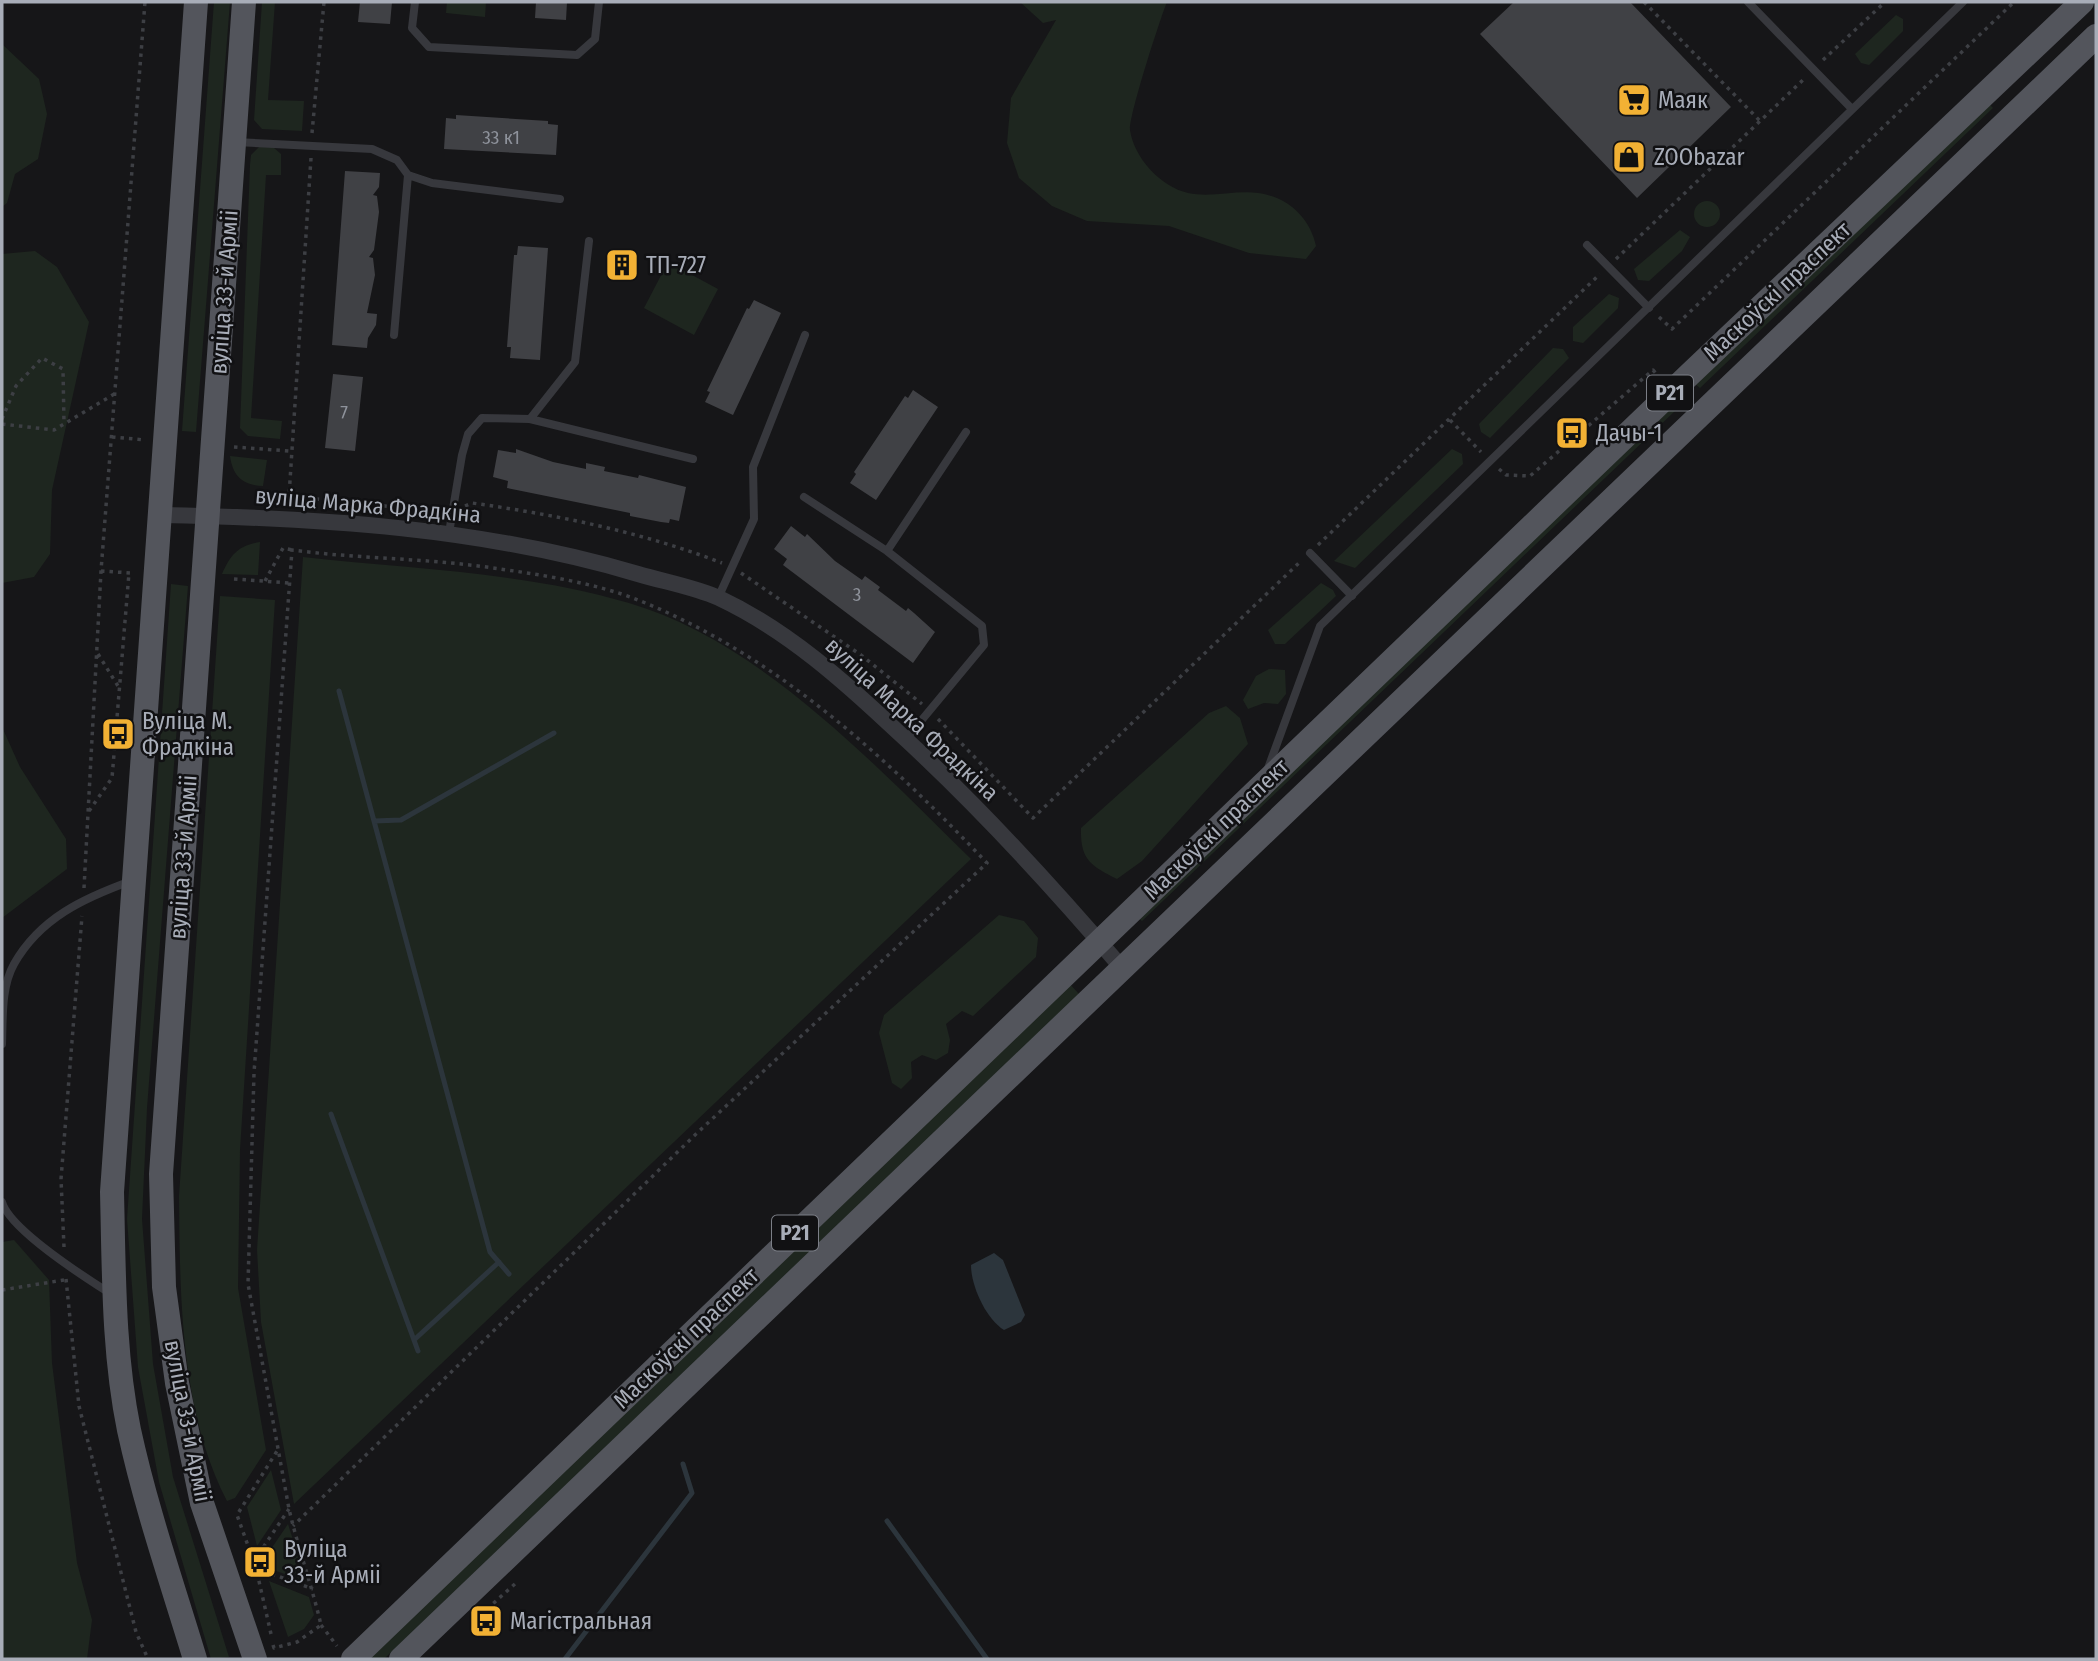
<svg xmlns="http://www.w3.org/2000/svg" width="2098" height="1661" viewBox="0 0 2098 1661" font-family="'Fira Sans Condensed',sans-serif">
<rect width="100%" height="100%" fill="#161618"/>
<path fill="#1e261f" d="M214,2h16l-34,430 -14,-1z
M262,2h13l-7,98 36,1 -2,30 -40,-2 -8,-9z
M447,2h39l-1,15 -39,-4z
M1020,2h147c-7,17 -38,113 -37,128 4,28 31,57 58,63 23,5 47,-3 70,0 30,4 52,25 58,53l-10,13 -57,-6 -80,-27 -82,-5 -35,-15 -33,-28 -12,-35 4,-45 45,-78 -13,3z
M1896,15l7,4v12l-34,34 -8,-2 -6,-9z
M2,44l37,35 8,35 -9,45 -23,15 -8,29 -5,4z
M1989,104l4,4 -293,280 -5,-4z
M260,146l13,1 8,7v21h-15l-15,243 31,3 -2,18 -32,-3 -8,-8 10,-263 1,-10z
M1694 214a13 13 0 1 1 26 0a13 13 0 1 1-26 0Z
M1680,230l10,7 -8,14 -33,30 -11,-1 -4,-11z
M35,251l22,16 32,55 -37,168 -2,64 -16,23 -32,6v-329z
M668,262l50,27 -24,46 -50,-27z
M1609,294l10,4 -1,10 -35,35 -10,-2v-14z
M1553,348l10,1 6,9 -79,80 -9,-6 -2,-8z
M1670,407l5,4 -533,510 -6,-5z
M1452,449l10,5 1,10 -108,104 -21,-7z
M230,456l37,4 -4,26c-20,-1 -30,-9 -33,-30z
M260,542l-2,33 -36,-1c9,-20 16,-28 38,-32z
M303,557c108,12 222,15 326,46 131,38 247,163 342,256l-677,645 -33,-182 -4,-72z
M1321,583l12,7 3,6 -51,48h-10l-7,-14z
M171,584l17,2 -41,522 -5,111 11,145 20,113 56,180 -18,2 -52,-177 -21,-115 -11,-148z
M220,596l55,4 -35,550 -2,138 28,162 -31,48 -8,3c-47,-91 -47,-205 -48,-305z
M1269,669l16,1 1,24 -8,10 -14,-1 -16,6 -5,-9 13,-24z
M1226,706l14,12 8,26 -106,117 -25,18c-26,-13 -37,-19 -36,-51l128,-115z
M2,727l18,40 46,72 1,30 -65,49z
M999,915l25,6 14,17 -2,19 -63,59 -11,-5 -16,13 4,16 -2,13 -12,7 -14,-5 -11,7 1,16 -11,11 -9,-6 -13,-50 5,-18z
M1069,983l10,11 -695,665h-20z
M14,1240l35,40 3,83 25,200 15,57 -5,39h-85v-417z
M271,1470l10,40 -24,36 -10,-39z
M288,1524l18,57 -30,-10 -7,-19z
M269,1581l40,16 5,18 -10,14 -16,8z"/>
<path fill="#2c353c" d="M994,1253l9,7 22,55 -4,7 -17,8c-18,-11 -33,-44 -33,-65z"/>
<g fill="none" stroke-linecap="round" stroke-linejoin="round">
<path stroke="#2c353c" stroke-width="5" d="M339,691l151,561 19,22
M374,821l27,-1 153,-87
M331,1114l87,237
M414,1340l85,-78
M887,1521l100,138
M565,1659l127,-166 -9,-29"/>
</g>
<path fill="#404145" d="M360,2h32l-2,22 -32,-2z
M536,2h31l-1,18 -31,-2z
M1514,2h116l101,105 -94,91 -157,-164z
M456,115l92,6v3l10,1 -2,30 -112,-6 2,-31 10,1z
M345,171l35,2 -1,14 -6,8 4,1 2,16 -5,38 -5,7 4,1 2,17 -8,38 10,1 -1,11 -8,13 -1,10 -35,-3z
M518,246l30,2 -8,112 -30,-2 1,-11h-4l7,-92h3z
M613,254l19,2 -1,19 -19,-2z
M754,300l27,13 -48,102 -28,-13 5,-10 -3,-1 40,-83 2,1z
M333,374l30,3 -8,74 -30,-3z
M913,390l25,17 -62,93 -26,-17 6,-9 -2,-2 51,-76 3,2z
M516,449l37,13 33,7v-6l19,4 -1,4 34,7 1,-3 47,12 -7,34 -9,-2 -1,4 -8,-1 -31,-6v-3l-123,-25 1,-7 -15,-4 5,-27 18,3z
M791,526l14,11 2,-3 28,27 27,19 3,-4 15,11 -2,3 28,21 2,-3 6,5 21,19 -22,31 -130,-98 4,-6 -13,-10z"/>
<g fill="none" stroke-linecap="round" stroke-linejoin="round">
<path stroke="#3d3f44" stroke-width="3.5" stroke-dasharray="3.5 5" stroke-linecap="butt" d="M1644,2l117,120
M1823,60l62,-58
M312,133l12,-131
M311,158l-22,338 153,16
M1616,259l189,-181
M1659,317l13,12 342,-327
M2,419l14,-33 26,-28 21,11 1,55
M1450,420l31,32
M2,424l52,6 62,-37
M112,437l33,3
M234,447l55,4
M1499,469l7,6 24,1 123,-106 6,7
M465,506l7,-3c85,12 170,29 250,60
M1318,545l282,-271
M101,571l30,2
M741,573l120,82 61,49
M234,579l56,4
M265,581l18,-33 9,2
M98,654l20,32
M938,719l95,99 269,-258
M89,811l23,-33 17,-205
M84,888l17,-317 44,-569
M64,1247l-3,-68 21,-263
M66,1279l13,127 57,226 12,27
M2,1290l62,-10
M254,1561l35,-52
M256,1568l57,21
M487,1609l29,-26
M321,1625l16,21
M271,1634l-15,-66 -19,-53 40,-64
M273,1645l1,3 23,-6 24,-17c-9,-39 -23,-77 -32,-116l-41,-225 6,-211 38,-523c67,9 134,8 201,18 44,6 103,15 145,32 138,55 248,157 349,263l-291,271 -403,392"/>
<path stroke="#37383d" stroke-width="8" d="M415,2l-3,26 17,19 148,8 18,-16 4,-37
M1748,2l104,107
M236,142l136,7 25,11 11,15 24,8 128,16
M1587,245l62,63
M394,335l14,-160
M530,419l45,-57 14,-121
M804,497l83,54 95,75 2,19 -78,94
M449,533l13,-78 6,-21 14,-16 48,1 163,40
M887,551l79,-119
M1310,553l42,43
M718,598l36,-79 -1,-52 52,-132
M1267,771l53,-145 643,-624
M2,1044c1,-25 -1,-57 12,-80 26,-46 70,-66 117,-83
M2,1202c8,28 84,76 109,92"/>
<path stroke="#37383d" stroke-width="16" d="M161,515c162,3 322,13 477,59 27,8 56,13 81,24 68,32 125,83 179,134 80,73 154,154 224,236"/>
<path stroke="#53555c" stroke-width="24" d="M244,2l-83,1172 3,113 13,96 25,120 53,156
M195,1659c-23,-76 -49,-151 -66,-229 -16,-78 -15,-159 -17,-238l84,-1190
M353,1659l1336,-1284 393,-373
M401,1659l1695,-1623"/>
</g>
<defs>
<symbol id="supermarket-square" viewBox="-11 -11 22 22"><rect x="-9" y="-9" width="18" height="18" rx="4" fill="#f2b134" stroke="#111113"/><path d="M-6-5.5h2.5l.6 2H6L4.5 2H-2.5L-4.4-4H-6ZM-1.5 3.2a1.3 1.3 0 1 0 .1 0ZM3 3.2a1.3 1.3 0 1 0 .1 0Z" fill="#111"/></symbol>
<symbol id="shop-square" viewBox="-11 -11 22 22"><rect x="-9" y="-9" width="18" height="18" rx="4" fill="#f2b134" stroke="#111113"/><path d="M-5-2.5h2.3a2.7 3.5 0 0 1 5.4 0H5L5.5 6h-11ZM-1.5-2.5h3a1.5 2.3 0 0 0-3 0Z" fill="#111"/></symbol>
<symbol id="building-square" viewBox="-11 -11 22 22"><rect x="-9" y="-9" width="18" height="18" rx="4" fill="#f2b134" stroke="#111113"/><path d="M-4-6H4V6H1V3H-1V6H-4ZM-2.5-4.3h1.7v1.8h-1.7ZM.8-4.3h1.7v1.8H.8ZM-2.5-1h1.7V.8h-1.7ZM.8-1h1.7V.8H.8Z" fill="#111"/></symbol>
<symbol id="bus-square" viewBox="-11 -11 22 22"><rect x="-9" y="-9" width="18" height="18" rx="4" fill="#f2b134" stroke="#111113"/><path d="M-5-6H5V4H4V6H2V4H-2V6H-4V4H-5ZM-3.5-4V0h7V-4ZM-3.5 1.2v1.5H-2V1.2ZM2 1.2v1.5H3.5V1.2Z" fill="#111"/></symbol>
</defs>
<g fill-rule="evenodd">
<use href="#supermarket-square" x="1615" y="81" width="38" height="38"/>
<use href="#shop-square" x="1610" y="138" width="38" height="38"/>
<use href="#building-square" x="603" y="246" width="38" height="38"/>
<use href="#bus-square" x="1553" y="414" width="38" height="38"/>
<use href="#bus-square" x="99" y="715" width="38" height="38"/>
<use href="#bus-square" x="241" y="1543" width="38" height="38"/>
<use href="#bus-square" x="467" y="1602" width="38" height="38"/>
</g>
<g text-anchor="middle" dominant-baseline="central" stroke-width="5" stroke-linejoin="round" paint-order="stroke">
<g font-size="19" fill="#8e929b">
<text x="501" y="137">33 к1</text>
<text x="344" y="412">7</text>
<text x="857" y="594">3</text>
</g>
<g fill="#111113" stroke="#7b7e86" stroke-width="2">
<rect x="1647" y="375.5" width="46" height="35" rx="5"/>
<rect x="772" y="1215.5" width="46" height="35" rx="5"/>
</g>
<g font-size="21" font-weight="bold" fill="#a8adb8">
<text x="1670" y="393">Р21</text>
<text x="795" y="1233">Р21</text>
</g>
<g font-size="23" fill="#a8adb8" stroke="#111113" text-anchor="start">
<text x="1658" y="100">Маяк</text>
<text x="1654" y="157">ZOObazar</text>
<text x="646" y="265">ТП-727</text>
<text x="1596" y="433">Дачы-1</text>
<text x="142" y="721">Вуліца М.<tspan x="142" dy="26">Фрадкіна</tspan></text>
<text x="284" y="1549">Вуліца<tspan x="284" dy="26">33-й Арміі</tspan></text>
<text x="510" y="1621">Магістральная</text>
</g>
<g font-size="23" fill="#a8adb8" stroke="#111113">
<text transform="translate(1777 291) rotate(-43)">Маскоўскі праспект</text>
<text transform="translate(224 292) rotate(-86)">вуліца 33-й Арміі</text>
<text transform="translate(368 505) rotate(5)">вуліца Марка Фрадкіна</text>
<text transform="translate(912 719) rotate(43)">вуліца Марка Фрадкіна</text>
<text transform="translate(1216 829) rotate(-44)">Маскоўскі праспект</text>
<text transform="translate(183 857) rotate(-86)">вуліца 33-й Арміі</text>
<text transform="translate(686 1338) rotate(-44)">Маскоўскі праспект</text>
<text transform="translate(188 1421) rotate(79)">вуліца 33-й Арміі</text>
</g>
</g>
<rect width="2098" height="1661" fill="none" stroke="#a8adb8" stroke-width="7"/>
</svg>
